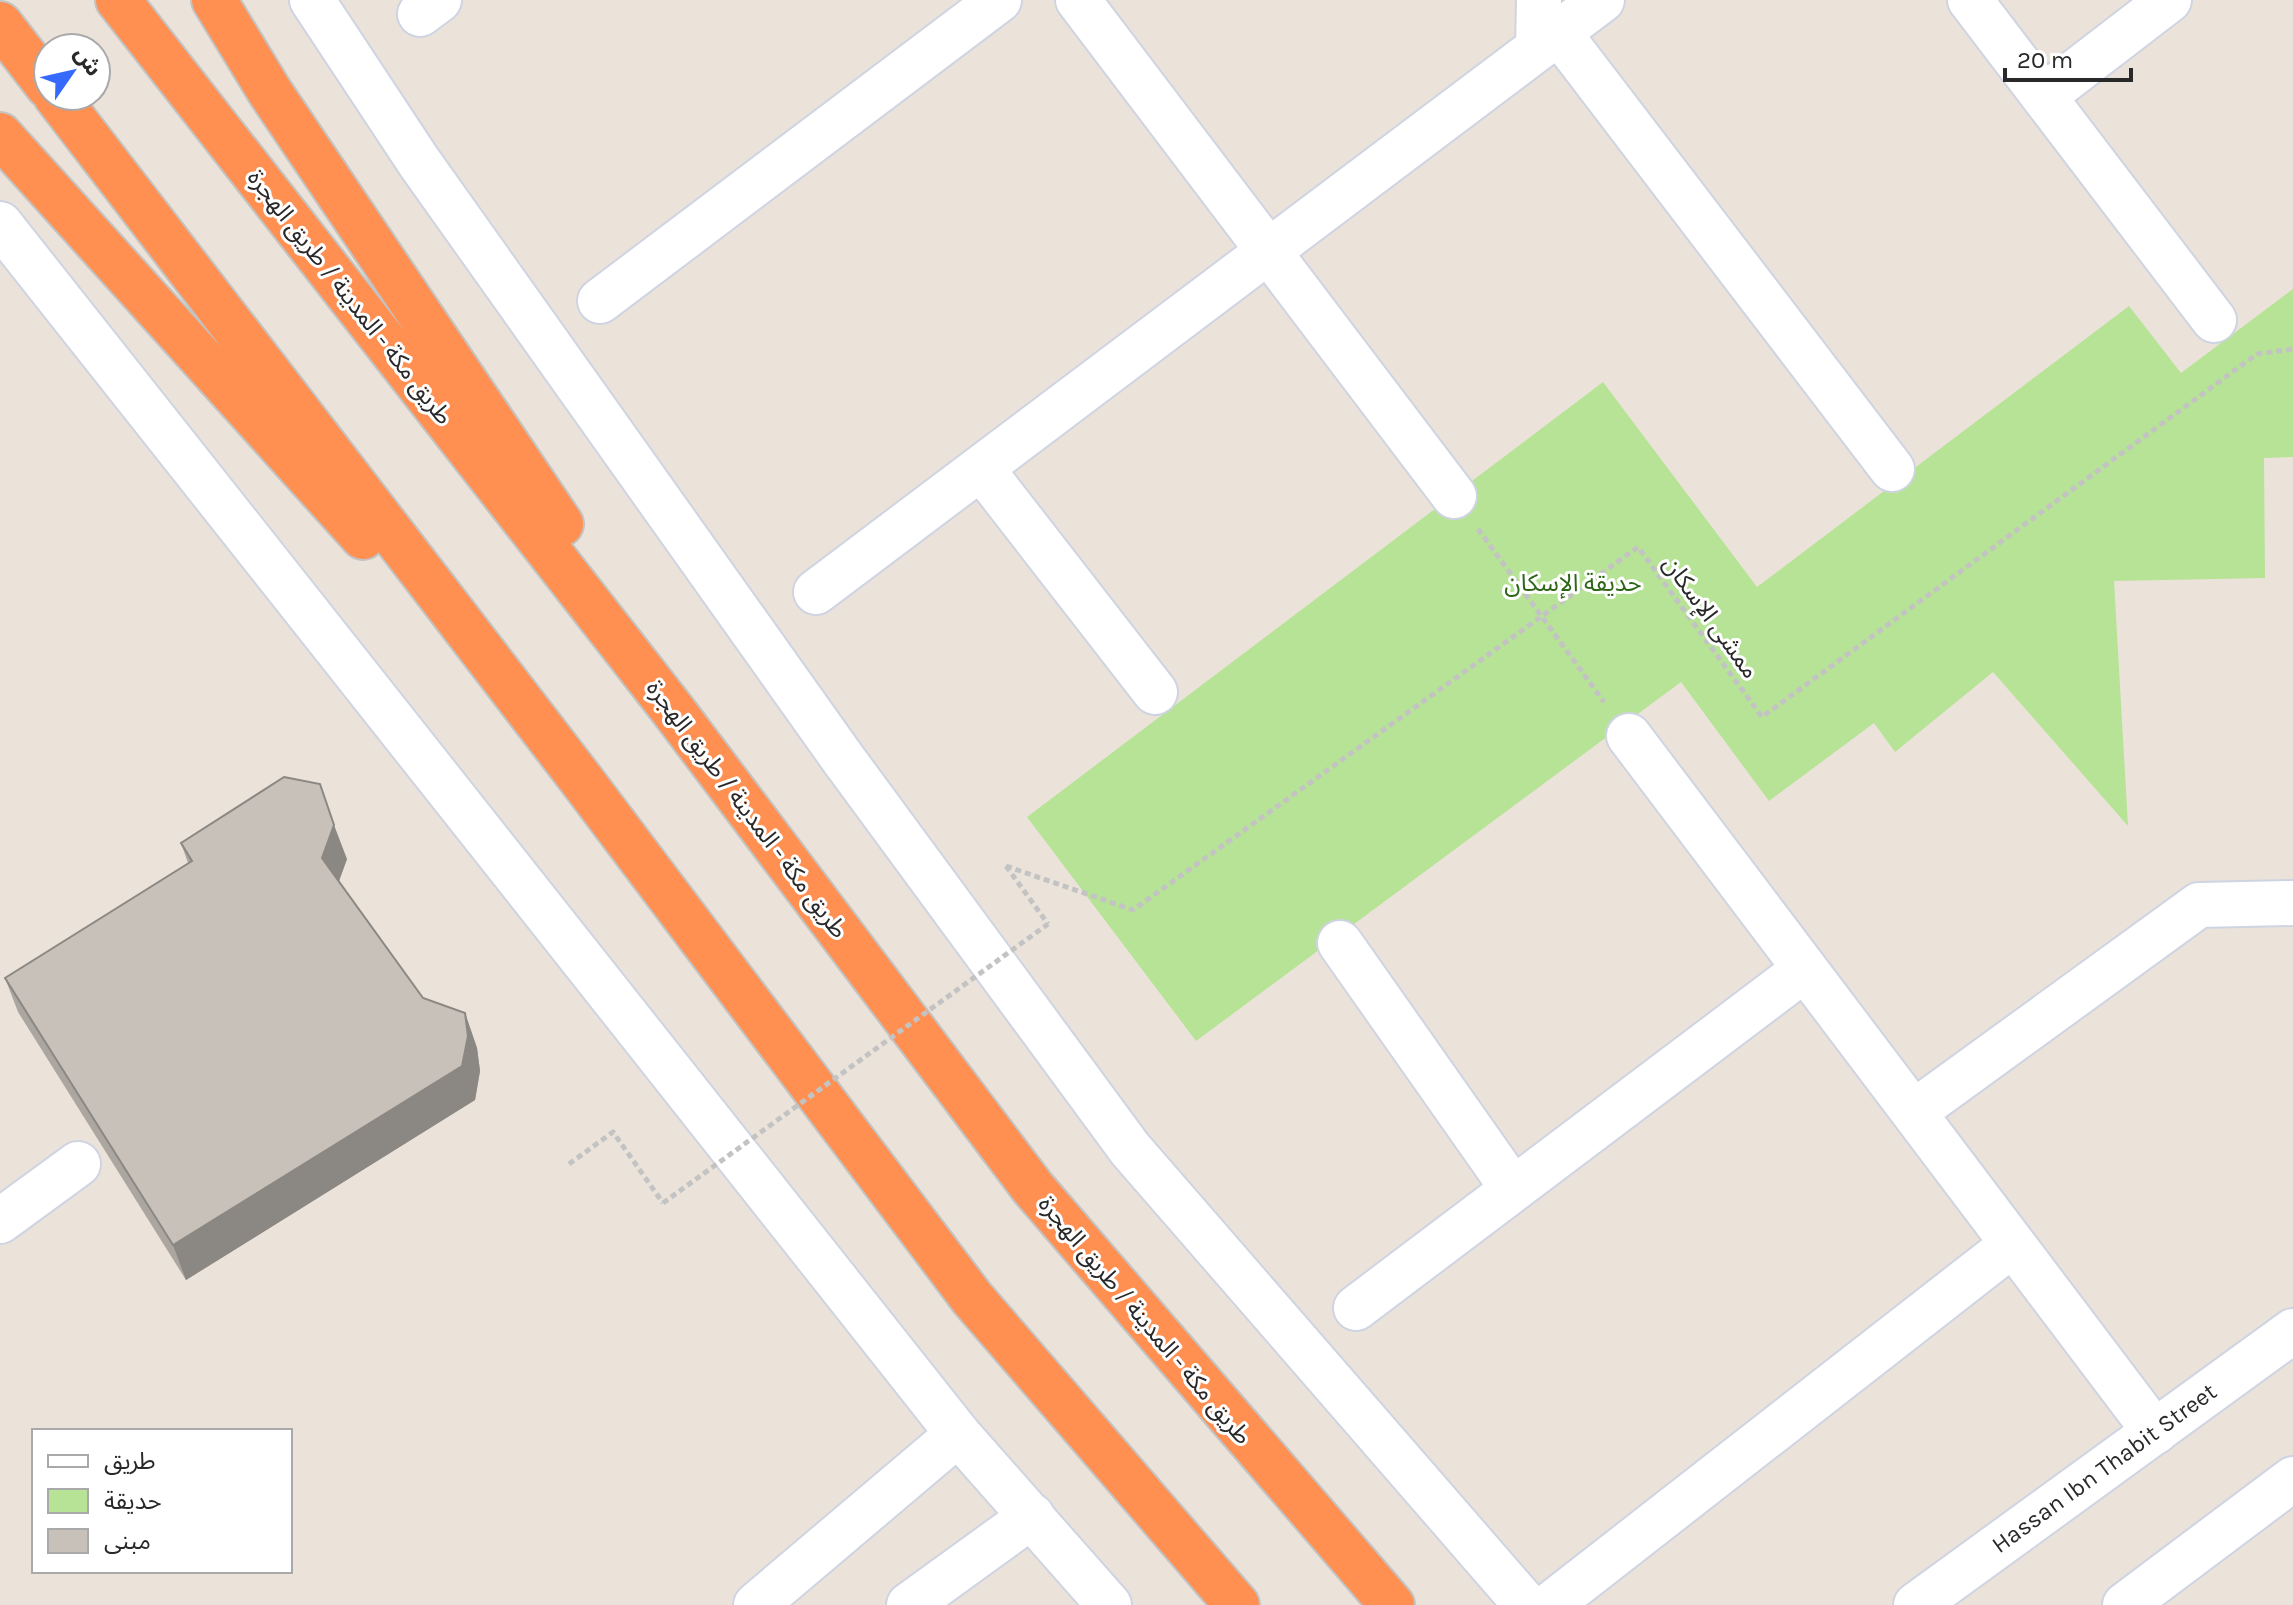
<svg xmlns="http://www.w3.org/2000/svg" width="2293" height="1605" viewBox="0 0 2293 1605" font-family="Karla,'Noto Sans Arabic',sans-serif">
<rect width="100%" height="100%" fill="#ebe3da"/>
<path fill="#b6e395" d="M2293,289v168l-29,1 1,120 -151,3 14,245 -135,-154 -98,80 -21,-29 -105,78 -88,-119 -485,359 -169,-224 576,-435 154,205 372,-281 52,67z"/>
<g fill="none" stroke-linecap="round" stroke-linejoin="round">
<defs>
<path id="minor" d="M1078,0l376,496
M1970,0l244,320
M420,14l19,-14
M1559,33l333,436
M1538,48l1,-48
M2044,96l125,-96
M600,301l399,-301
M981,468l174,224
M816,592l786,-592
M1629,736l526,696
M1340,943l173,246
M1914,1112l285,-207 94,-2
M0,1221l78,-57
M1356,1308l449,-339
M756,1605l202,-171
M909,1605l123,-89
M1550,1605l463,-361"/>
<path id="tertiary" d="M1916,1605l377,-274
M2125,1605l168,-126"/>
<path id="secondary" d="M312,0l107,162 422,594 289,393 396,456
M0,224l958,1210 151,171"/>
<path id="motorway" d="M118,0l554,709 361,479 359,417
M214,0l56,92 291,432
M0,24l48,62
M56,96l524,682 392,520 265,307
M0,135l363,402"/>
</defs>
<use href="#minor" stroke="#cfd4e2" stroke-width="48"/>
<use href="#tertiary" stroke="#cfd4e2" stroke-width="48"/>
<use href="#secondary" stroke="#cfd4e2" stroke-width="48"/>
<use href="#motorway" stroke="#c3c3c3" stroke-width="48"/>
<path stroke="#c3c3c3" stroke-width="5" stroke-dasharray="6 4" stroke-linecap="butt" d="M1478,529l126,173
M1006,866l127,44 505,-363 124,170 495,-363 36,-5
M1006,866l42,58
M569,1164l44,-32 50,71"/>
<use href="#minor" stroke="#fff" stroke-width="44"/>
<use href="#tertiary" stroke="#fff" stroke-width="44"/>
<use href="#secondary" stroke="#fff" stroke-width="44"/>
<use href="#motorway" stroke="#ff9051" stroke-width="44"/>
<path stroke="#c3c3c3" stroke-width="5" stroke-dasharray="6 4" stroke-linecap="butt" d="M663,1203l385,-279"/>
</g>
<path fill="#aba69f" d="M181,843l166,16 -8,22 84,117 42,15 12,35 3,23 -5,29 -289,180 -168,-268 -13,-34 183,-115z"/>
<path fill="#8b8782" d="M334,825l13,34 -12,33 -13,-34z
M465,1013l12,35 3,23 -5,29 -289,180 -13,-35z"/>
<path fill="#c7c1b9" stroke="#8b8782" stroke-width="2" d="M284,777l36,7 14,41 -12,33 101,140 42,15 3,23 -6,30 -289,179 -168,-267 187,-117 -11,-18z"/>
<g text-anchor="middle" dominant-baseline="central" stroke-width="6" stroke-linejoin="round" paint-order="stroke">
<g font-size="24" fill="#292929" stroke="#fff">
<text transform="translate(350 297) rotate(52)">طريق مكة - المدينة / طريق الهجرة</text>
<text transform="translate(1711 617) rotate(54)">ممشى الإسكان</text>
<text transform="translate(747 809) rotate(53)">طريق مكة - المدينة / طريق الهجرة</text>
<text transform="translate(1145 1320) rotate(50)">طريق مكة - المدينة / طريق الهجرة</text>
<text transform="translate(2104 1468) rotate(-36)">Hassan Ibn Thabit Street</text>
</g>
<g font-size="24" fill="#2e6618" stroke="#fff">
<text x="1573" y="583">حديقة الإسكان</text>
</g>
</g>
<rect x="32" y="1429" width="260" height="144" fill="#ffffff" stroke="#a9a9a9" stroke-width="2"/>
<rect x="48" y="1455" width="40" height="12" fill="#ffffff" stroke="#a9a9a9" stroke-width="2"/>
<text x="104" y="1469" font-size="24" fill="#292929">طريق</text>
<rect x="48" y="1489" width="40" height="24" fill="#b6e395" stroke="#a9a9a9" stroke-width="2"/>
<text x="104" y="1509" font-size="24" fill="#292929">حديقة</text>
<rect x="48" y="1529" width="40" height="24" fill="#c7c1b9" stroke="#a9a9a9" stroke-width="2"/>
<text x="104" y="1549" font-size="24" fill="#292929">مبنى</text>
<g transform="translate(72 72) rotate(56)"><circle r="38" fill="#ffffff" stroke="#a9a9a9" stroke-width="2"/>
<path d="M0-6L14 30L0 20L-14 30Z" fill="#366afc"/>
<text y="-12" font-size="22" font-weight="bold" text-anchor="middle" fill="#292929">ش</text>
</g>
<path d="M2005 68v12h126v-12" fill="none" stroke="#292929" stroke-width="4"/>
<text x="2017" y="68" font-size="24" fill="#292929" stroke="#ffffff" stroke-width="6" paint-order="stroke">20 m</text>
</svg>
